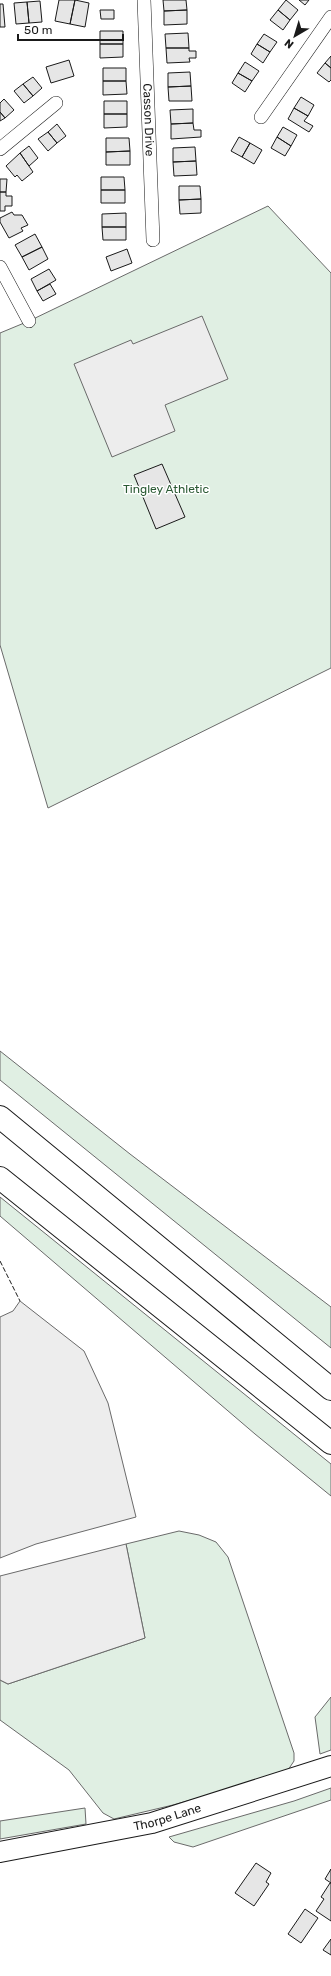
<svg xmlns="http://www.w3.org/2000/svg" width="331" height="1976" viewBox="0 0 331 1976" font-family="Rubik,sans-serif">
<rect width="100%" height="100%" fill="#fff"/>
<path fill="#e0efe3" stroke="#6a6a6a" d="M268,206l63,67v395l-283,140 -48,-163v-312l29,-12z
M0,1051l130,103 201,153v41l-331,-268z
M0,1197l331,267v32l-76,-62 -255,-218z
M179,1531l20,4 17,7 12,15 66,196v8l-8,12 -113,32 -59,14 -11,-6 -34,-43 -69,-50v-40l8,4 137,-46 -19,-94z
M331,1697v53l-11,4 -5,-37z
M331,1788v12l-138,47 -19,-5 -5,-5 125,-36z
M85,1808l1,16 -86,15v-18z"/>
<path fill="#ededed" stroke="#6a6a6a" d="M202,316l26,63 -63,26 10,26 -63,26 -38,-93 57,-24 2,4z
M20,1301l64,50 24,52 28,114 -100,27 -36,14v-241l13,-6z
M126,1544l19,94 -137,46 -8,-4v-104z"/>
<path fill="#e6e6e6" stroke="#1a1a1a" d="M59,0h16l-5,24 -15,-3z
M75,0l14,3 -4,24 -15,-3z
M163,0h23l1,10 -23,1z
M286,0l12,10 -8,10 -12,-10z
M299,0h10l-4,5z
M40,1l2,21 -13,1 -2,-21z
M27,2l2,21 -13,1 -2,-21z
M0,4h3l2,23h-5z
M100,10h14v9h-13z
M187,10v14l-23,1v-14z
M278,10l12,10 -7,10 -13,-10z
M100,31h23v13h-23z
M188,33l1,15h-23l-1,-14z
M264,34l13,8 -7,10 -13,-8z
M100,44h23v13l-23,1z
M257,44l13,8 -7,11 -12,-9z
M166,48h23v3h7v7h-7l1,4 -23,1z
M331,56v12l-6,-5z
M69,60l5,16 -23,7 -5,-16z
M245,62l14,9 -7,10 -14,-8z
M325,63l6,5v12l-2,2 -12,-9z
M103,68h23v13h-23z
M190,72l1,14 -23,1v-14z
M238,73l14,8 -7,11 -13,-9z
M33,77l9,11 -9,8 -10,-12z
M103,81h23l1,13 -24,1z
M23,84l10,12 -9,7 -10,-12z
M191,86l1,15h-23l-1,-14z
M301,97l13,8 -6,11 -14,-8z
M4,99l10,11 -9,8 -5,-6v-9z
M104,101h23v13h-23z
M294,108l14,8 -4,5 9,5 -4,6 -21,-13z
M193,109v14l-22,1 -1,-14z
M0,112l5,6 -5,3z
M104,114h23v13l-23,1z
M193,123l1,7h7v7l-30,2v-15z
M57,124l9,12 -9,7 -9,-11z
M283,127l14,8 -6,11 -14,-9z
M48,132l9,11 -9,8 -10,-12z
M239,137l11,6 -8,14 -11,-6z
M277,137l14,9 -6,10 -14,-8z
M106,138h23l1,13 -24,1z
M250,143l12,7 -8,14 -12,-7z
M29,146l9,12 -9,8 -9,-13z
M195,147l1,14 -23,1v-14z
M130,151v14h-24v-13z
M20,153l13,19 -11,9 -5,-6 -2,2 -9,-11z
M196,161l1,14 -23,1 -1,-14z
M101,177h23l1,13h-24z
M0,179h7l-1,13h-6z
M179,186h21l1,13 -22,1z
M101,190h24v13h-24z
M0,192h6v4h6v10h-7v5h-5z
M201,199v14l-21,1 -1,-14z
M12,212l2,3h8l6,10 -7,3 2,3 -14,7 -9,-16v-4z
M126,213v14h-24v-13z
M102,227h24v13h-23z
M35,234l7,13 -20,10 -7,-12z
M42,247l6,12 -19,11 -7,-13z
M127,249l5,14 -21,8 -5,-14z
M49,269l7,11 -19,11 -6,-12z
M50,284l6,10 -13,7 -6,-10z
M162,464l23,53 -29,12 -22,-54z
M256,1863l15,10 -5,9 3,2 -15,22 -19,-13z
M331,1869v14l-6,-4z
M330,1883h1v38l-15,-10 8,-12 -3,-2z
M305,1909l13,9 -17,25 -13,-9z
M331,1939v16l-8,-5z"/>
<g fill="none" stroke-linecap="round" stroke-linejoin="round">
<defs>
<g id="minor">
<path id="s1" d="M144,0l9,240"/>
<path d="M261,117l70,-100"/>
<path d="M0,149l56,-46"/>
<path d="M0,267l29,54"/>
</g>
<g id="primary">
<path id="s2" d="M0,1852l152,-29 179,-57"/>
</g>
<path id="motorway" d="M0,1117l331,272
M0,1178l331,265"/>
</defs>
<use href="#minor" stroke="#1a1a1a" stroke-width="14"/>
<use href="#primary" stroke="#1a1a1a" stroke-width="22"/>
<use href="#motorway" stroke="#1a1a1a" stroke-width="24"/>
<use href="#minor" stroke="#fff" stroke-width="13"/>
<use href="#primary" stroke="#fff" stroke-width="20"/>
<use href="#motorway" stroke="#fff" stroke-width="22"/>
<path stroke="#1a1a1a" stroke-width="1" stroke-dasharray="5 2" stroke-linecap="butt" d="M0,1261l20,40"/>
</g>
<g text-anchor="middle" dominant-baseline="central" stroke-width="3" stroke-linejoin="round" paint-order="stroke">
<g font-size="12" fill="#1a1a1a" stroke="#fff">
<text stroke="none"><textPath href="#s1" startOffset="120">Casson Drive</textPath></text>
<text stroke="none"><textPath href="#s2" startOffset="171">Thorpe Lane</textPath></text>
</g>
<g font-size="12" fill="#2b5a34" stroke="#fff">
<text x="166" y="489">Tingley Athletic</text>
</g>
</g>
<g transform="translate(295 36) rotate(218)" stroke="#ffffff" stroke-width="3" paint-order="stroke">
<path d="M0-3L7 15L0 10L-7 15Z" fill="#1a1a1a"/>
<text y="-6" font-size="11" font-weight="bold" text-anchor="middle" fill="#1a1a1a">N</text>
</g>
<path d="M18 34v6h105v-6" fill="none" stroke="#1a1a1a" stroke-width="2"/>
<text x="24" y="34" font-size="12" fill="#1a1a1a" stroke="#ffffff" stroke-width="3" paint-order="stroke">50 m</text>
</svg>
